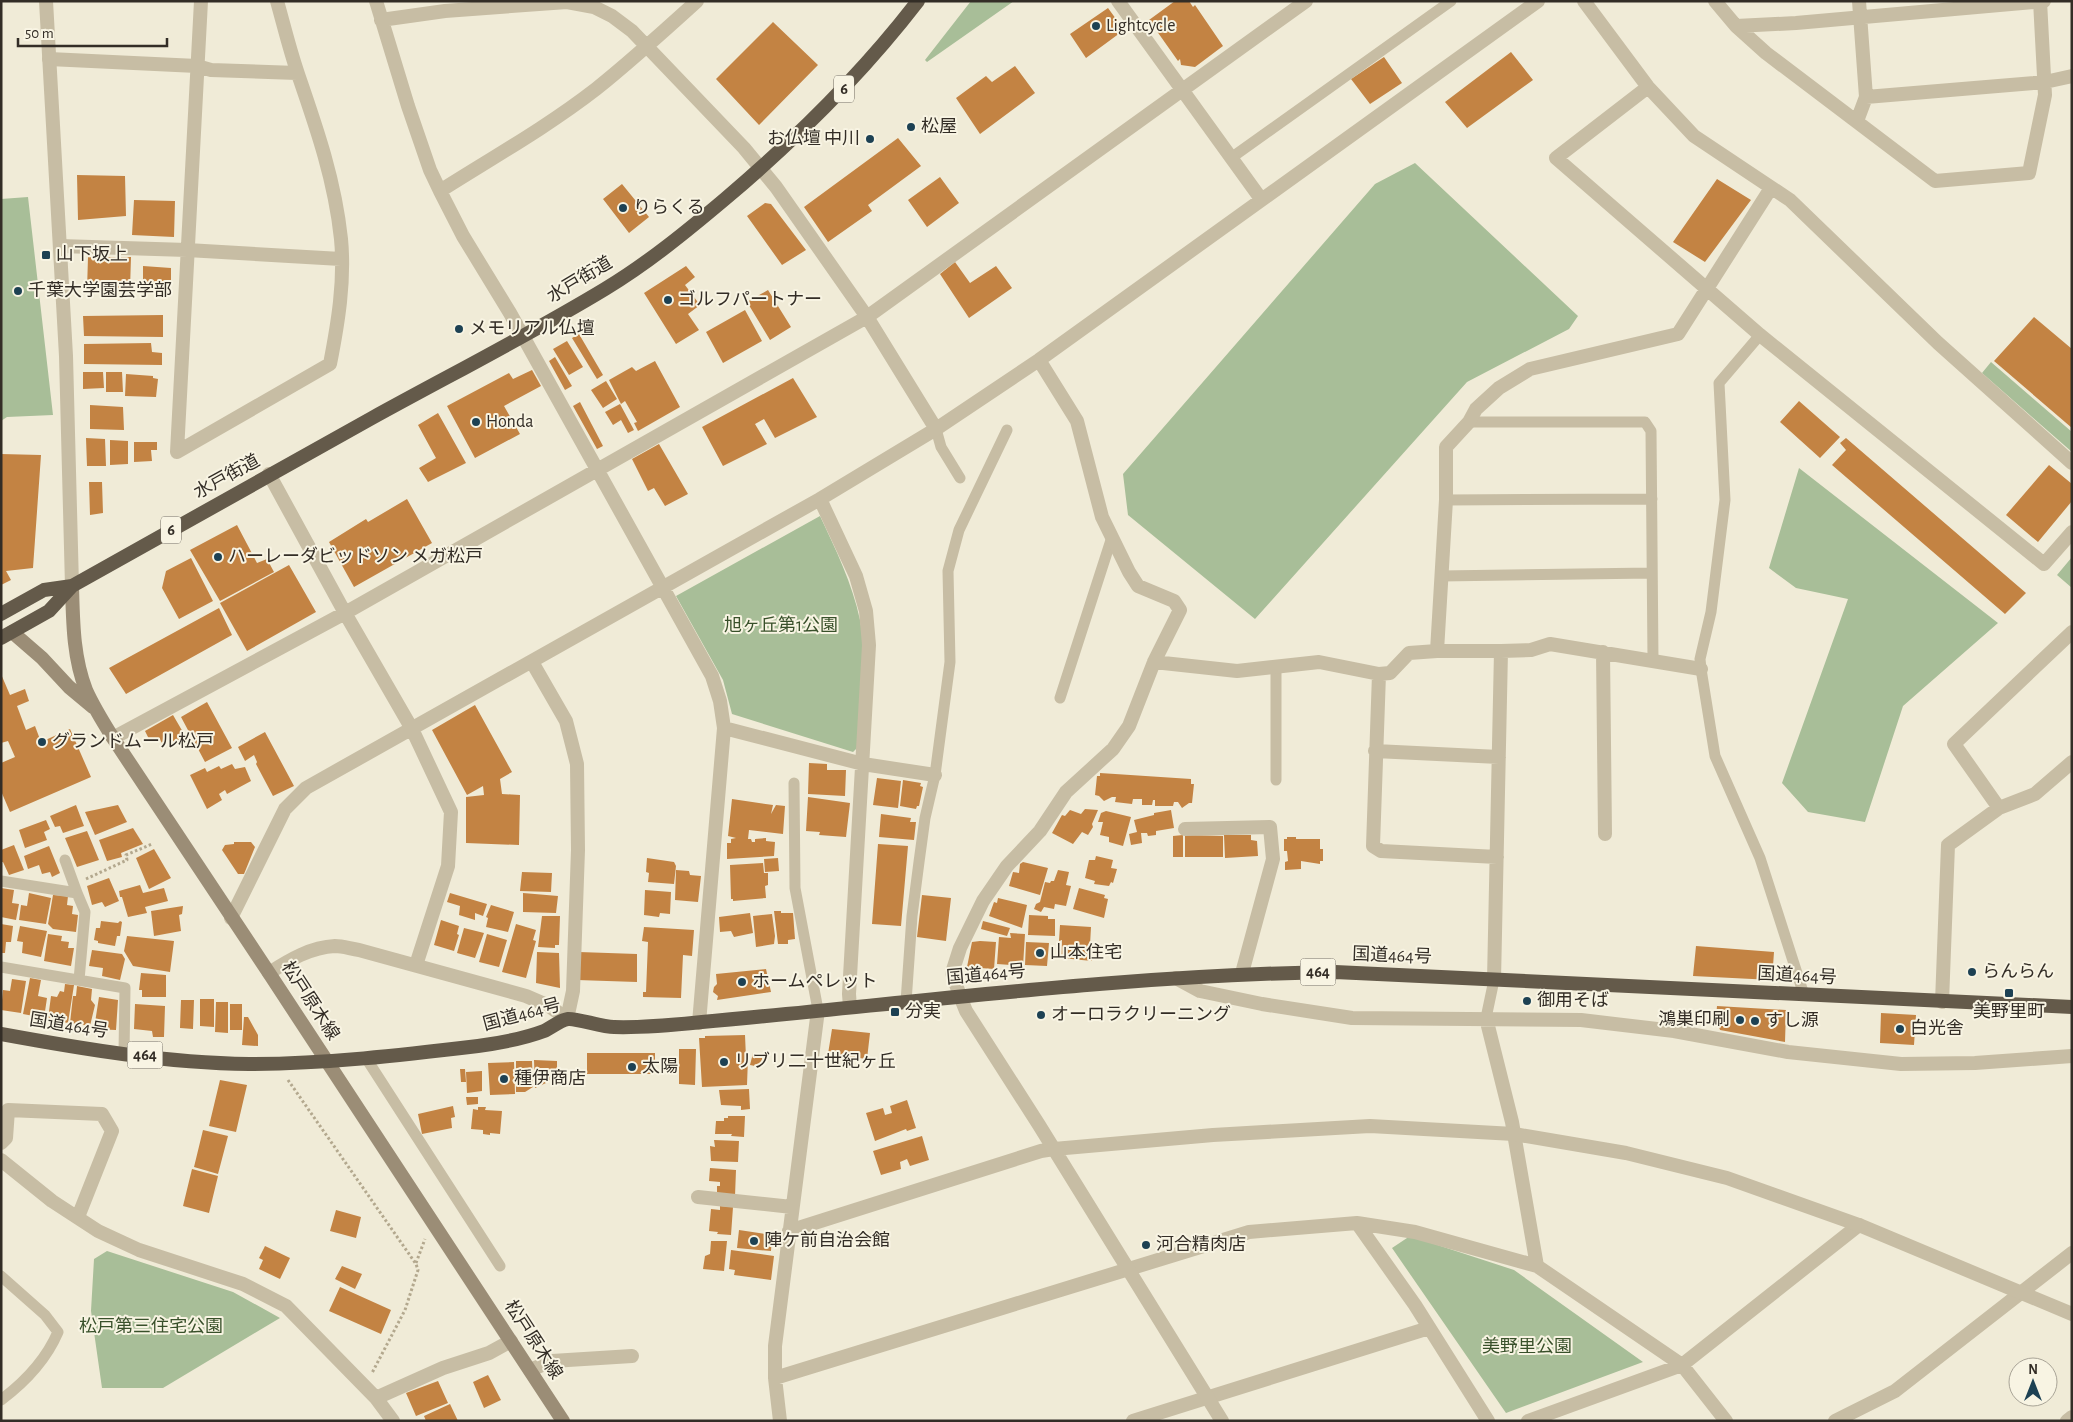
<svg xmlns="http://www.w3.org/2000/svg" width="2073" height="1422" viewBox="0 0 2073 1422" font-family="'Alegreya Sans','Noto Sans JP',sans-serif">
<rect width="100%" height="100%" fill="#f0ebd7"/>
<path fill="#a8be98" d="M971,1h43l-87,61 -2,-2z
M1415,163l163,153 -9,13 -102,53 -212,237 -127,-104 -5,-41 252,-290z
M28,197l25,218 -46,2 -6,4v-222z
M1991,362l81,70v20l-90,-79z
M1799,468l199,155 -95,83 -38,116 -57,-10 -26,-29 66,-184 -52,-11 -27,-20z
M820,516c16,34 32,67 40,104 8,41 1,86 -2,127l-5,5 -121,-38 -9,-34 -47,-84z
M2072,557v31l-15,-13z
M1410,1236l104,34 129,92 -137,51 -114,-165z
M107,1251l126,41 47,26 -117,70h-61l-11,-77 3,-52z"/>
<path fill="#c38343" d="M1175,1h14l4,6 2,-2 28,41 -28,21 -14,-2 -1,-6 -2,2 -29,-41z
M1108,8l16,22 -38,28 -16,-24z
M773,22l45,43 -59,60 -43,-46z
M1511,52l22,28 -66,48 -22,-26z
M1384,57l18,26 -32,21 -19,-25z
M1015,66l20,27 -55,41 -24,-36 30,-22 6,6z
M898,138l23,28 -53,39 4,6 -44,31 -24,-35z
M77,175l48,1 1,40 -48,4z
M940,177l19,26 -32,24 -19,-27z
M1717,179l34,21 -46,62 -32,-20z
M622,184l27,33 -20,16 -26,-34z
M134,200l41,1 -1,36 -42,-2z
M765,203l6,1 35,46 -24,15 -35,-49z
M88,257h43l-1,32 -43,1z
M955,262l15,21 26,-17 16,22 -43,30 -29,-44z
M143,266l28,2v18l-28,-2z
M686,266l9,11 -10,8 15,20 -12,9 11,16 -23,14 -32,-51z
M768,290l23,37 -21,13 -23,-38z
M745,310l17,31 -39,22 -17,-31z
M163,315v22l-79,-1 -1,-20z
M2034,317l38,32v79l-78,-67z
M579,334l24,41 -6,4 -25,-41z
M567,341l16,26 -14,8 -16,-26z
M151,343l1,9 10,1v12l-78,-1v-20z
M555,357l17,29 -7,4 -16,-29z
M655,361l25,46 -42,24 -4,-8 3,-1 -12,-21 -4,3 -12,-24 23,-13 4,4z
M532,370l9,16 -37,20 16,28 -45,24 -28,-52 62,-33 4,6z
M83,372h20l1,16 -21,1z
M106,372h16l1,20h-17z
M126,374l27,2v2l5,1 -2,18 -31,-1z
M793,378l24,39 -42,21 -11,-19 -9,5 12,20 -44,22 -21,-39z
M606,381l11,18 -14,9 -12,-18z
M1799,401l41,36 -20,21 -40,-36z
M580,402l23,44 -6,3 -24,-43z
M620,404l14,26 -6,3 -7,-13 -8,5 -8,-13z
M90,405l33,2 1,23 -34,-1z
M438,413l28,50 -38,19 -9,-14 17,-10 -18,-33z
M86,438l19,1 1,27h-19z
M1846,438l180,155 -21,21 -173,-149 14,-15 -6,-7z
M110,440l18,1v23l-18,1z
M134,442h23v8h-6l1,11 -18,1z
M659,444l29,50 -23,12 -11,-18 -6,3 -16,-32z
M1,454l40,1 -8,113 -27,3 5,9 -10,5z
M2049,465l23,19v17l-34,41 -32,-27z
M89,482h13l1,31 -13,2z
M407,499l25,44 -78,44 -25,-45 37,-23 2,3z
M237,525l20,38 10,-4 7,13 -54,29 -30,-51z
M191,558l22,43 -34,18 -17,-31 4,-17z
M289,565l27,47 -69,39 -27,-48z
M219,608l13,27 -106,59 -17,-26z
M1,674l9,21 15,-6 4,12 -12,5 9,24 9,-4 6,16 29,-13 21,48 -81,35 -9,-21v-28l14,-6 -7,-16 -7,2z
M207,702l25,46 -27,14 -24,-45z
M475,705l37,67 -12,7 2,15 18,1 -1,50 -53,-2v-46l18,-2 -1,-9 -16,9 -35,-65z
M173,715l14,24 -16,9 -4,-8 -5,3 -3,-5 -8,5 -6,-12z
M265,732l29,54 -21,10 -17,-32 1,-2 -3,-7 -9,6 -7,-14z
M809,763l18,1v6h19l-1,26 -37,-2z
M232,764l3,5 10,-2 6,14 -24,13 -2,-4 -6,4 3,6 -15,9 -17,-34 15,-7 2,4 12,-6 2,3z
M1100,773l91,6v5h3l-2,19h-3l-7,5 -4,-6h-4l-1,4h-18v-6h-2l-1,5h-10v-6h-9l-1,5 -17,-2 1,-5h-4l-8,4 -5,-5 -4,-1 2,-19h3z
M877,778l24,3 -3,27 -25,-3z
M903,780l18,3 -1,3 3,1 -4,19h-2l-1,3 -16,-3z
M808,797l42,6 -4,34 -27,-2 1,-3 -14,-1z
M732,799l41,6 -2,9 5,-9 9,1 -2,28 -34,-4 -1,9h3l1,3h3v-3l11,-1v3l9,1 -1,14 -47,3v-16h4v-4l5,-1 -8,-2z
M76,805l8,21 -21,7 -3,-7 -5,1 -5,-11z
M118,805l9,17 -32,13 -10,-23z
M1085,809l13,1 -6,14 1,3 -5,8 -6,-3 -9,12 -21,-11 10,-18 3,1 5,-6 11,4z
M1171,810l3,18 -18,3v4l-8,1 -1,-3h-6l1,10 -11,2 -2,-11 8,-2 -3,-12 20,-5v-2z
M1106,811l25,6 -8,29 -14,-4v-5l-9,-2 3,-13h-5l3,-9z
M881,814l30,4 -1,4h6l-2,18 -35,-3z
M46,820l4,9 -6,3 3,8 -22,8 -6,-18z
M133,828l10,16 -22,9 1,4 -15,4 -8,-21z
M87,831l12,29 -22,7 -12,-29z
M1183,835v22h-10v-21z
M1185,835l38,1v21h-38z
M1224,835h27v5l6,1 1,15 -33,2z
M1287,837h9v2h24v10h3v12h-3v3l-19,-3v8l-16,1v-8l3,-1 -1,-10h-3v-12h3z
M234,842h17l4,5 -11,27h-6l-16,-24 3,-5 9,-1z
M878,844l30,2 -7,80 -29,-2z
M14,845l10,25 -15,5 -6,-13h-2v-12z
M49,846l11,27 -8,4 -2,-5 -8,2 -3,-9 -11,4 -4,-13z
M154,849l17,29 -22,11 -13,-31z
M1096,856l17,4 -2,8 6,1 -4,14 -2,-1 -2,4 -15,-2 1,-3 -10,-3 4,-18h6z
M647,858l27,4 2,4 -2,18 -26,-2 1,-9 -3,-1z
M778,858l1,13 -14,1 -1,-13z
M1023,862l25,6 -8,27 -31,-9 4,-14 6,1 1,-9z
M763,863l1,10h4v12l-3,1 1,12 -33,3v-2h-2l-1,-34z
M676,870l13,1 1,4 11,1 -3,26 -23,-2z
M1058,870l11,2 -3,13 5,1 -5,20 -11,-2 -1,5 -10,-2 -3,5 -7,-3 2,-5 4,-2 5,-20 5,1 1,-2h3z
M522,872l30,1 -1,19 -31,-1z
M109,878l10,23 -14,6 -3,-5 -10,3 -5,-19z
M140,885l3,8 21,-5 4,13 -23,6 2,6 -19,4 -6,-20h-2l-1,-6z
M1,888l13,2 -2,13 7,1 -3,16 -15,-3z
M1079,888l26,7 -1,3 4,1 -4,19 -31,-9z
M645,890l26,2 -1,22 -10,-1 -1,4 -15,-2z
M29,893l22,5 -5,26 -27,-4 2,-15 6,1z
M450,893l37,11 -4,12 -8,-3v7l-16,-5 1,-9 -13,-4z
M523,893l35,3 -2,17 -33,-1z
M53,895l15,1 -1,9 6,1 -1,8 6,1 -2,17 -23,-3 -5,-5z
M922,895l29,3 -5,43 -29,-4z
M998,898l29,7 -5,23 -33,-12 5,-14 3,1z
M491,905l23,7 -6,20 -22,-5 2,-9 -2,-1z
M183,906l-1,8 -3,1 2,16 -27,5 -3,-25z
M774,911h7v2h12l2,26 -7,1v4h-10z
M750,913l3,20 -19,4 -3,-6 -11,1 -1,-15z
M772,914l3,22 -1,8 -18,3 -3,-31z
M1029,915l19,1v3h7v17l-27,-1z
M542,916h18l-1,29h-4v3l-17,-1z
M441,920l18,6 -2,8 2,1 -5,16 -20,-6z
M101,921l17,2 2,-2 2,1 -2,14h-3l-2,10 -17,-3v-2l-4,-1 2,-12h4z
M983,921l27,7 -3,8 -26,-7z
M1,924l12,2 -2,16h-5l-1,11h-4z
M516,924l20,6 -3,10 3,1 -10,37 -24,-6z
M1060,925l31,2 -1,18 3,2 -1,14 -31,-3 1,-18 -3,1z
M20,926l27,5 -6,26 -19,-4 1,-11 -6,-1z
M644,927l50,3 -2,26 -9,-1 -2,43 -38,-1v-5h3l2,-50 -6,-1z
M464,928l20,5 -9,25 -18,-5z
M1010,933l15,1 -2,32 -26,-2 2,-27 12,1z
M48,934l14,2 -1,5 8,1 -1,6h6l-3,18 -27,-5z
M487,934l20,6 -8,27 -20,-5z
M127,936l47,5 -4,31 -37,-6 -9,-15z
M980,941l16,1 -2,27 -27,-2 5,-25z
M1026,942l23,1 -2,23 -22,-1z
M1696,946l78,6 -2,28 -79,-4z
M92,950l30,4 3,5 -5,21 -18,-4 1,-8 -14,-2z
M537,952l22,1 1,35 -24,-5z
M579,952l58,2v28l-60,-2z
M766,969l5,23 -54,8 1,-4 -5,-4 1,-5 3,-3 -1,-10z
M141,973l25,2v22h-24v-7h-3z
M30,978l11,2 -3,16 9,2 -3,20 -21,-4z
M12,979l14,2 -5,32 -20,-3 2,-20 7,1z
M65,984l9,1 -6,38 -20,-4 3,-23 6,1 3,-6 4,1z
M77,986l15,3 -1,11 4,5 -5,21 -20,-3 3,-27h3z
M99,997l19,3 -2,30 -22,-1z
M200,999h14v28l-14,-1z
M181,1000h13l-1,29 -13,-1z
M216,1002h12v31l-13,-1z
M135,1004l30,2 -1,31h-11l-1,-6 -18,-2z
M230,1004h12v26h-12z
M1717,1006l69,4 -1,32 -65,-12 -4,-13z
M1881,1013l35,2 -2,30 -34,-2z
M244,1017h4l10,18v11l-16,-1z
M832,1029l38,4 -3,26 -39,-5z
M745,1035l1,23h2l-1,27 -45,2 -3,-49h6v-2z
M679,1049h17l-1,36 -16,-1z
M587,1053h68v21h-68z
M753,1053l10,2 -3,12 -10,-2z
M534,1060l23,1v13l-11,9 -11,5z
M516,1061h16l1,26 -8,5h-9z
M514,1062l1,32 -25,1 -2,-32z
M460,1069h5l1,13h-5z
M482,1071v20l-15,2 -1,-21z
M220,1080l27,5 -11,47 -27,-6z
M749,1089l1,20 -9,1v-4l-20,-1 -2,-15z
M466,1097h12v7l-11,1z
M907,1100l9,28 -9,3 -1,-2 -31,12 -9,-28 17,-5 2,7 7,-2 -2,-7z
M453,1106l2,11 -4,1 1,10 -30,6 -4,-20z
M478,1107h8l-1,3 17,1 -2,23 -10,-1v2l-7,-1v-4l-12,-1 2,-20 5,1z
M728,1116h17l-1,21 -13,-1 1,-2h-17l1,-13h8v-3h4z
M203,1130l25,6 -10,38 -24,-7z
M922,1136l7,24 -19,6 -3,-7 -7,3 1,7 -20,6 -8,-24z
M714,1140l25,1 -1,21 -27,-1 -1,-15 5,1z
M710,1168l26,2 -1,26 -18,-1v-9h3v-4l-11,-1z
M192,1169l26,7 -9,37 -26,-7z
M720,1206l13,1 -2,28 -14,-1 1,-2 -9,-1 2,-22 9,1z
M336,1210l25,7 -5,21 -26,-7z
M739,1230l33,5 -1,16 -34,-3z
M711,1241h16l-3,30 -21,-2 2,-13 5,-2z
M265,1246l25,12 -10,21 -21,-10 4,-9 -4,-2z
M731,1250l43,6 -3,24 -37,-5 1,-5 -6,-1z
M342,1266l20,8 -7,15 -20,-10z
M340,1287l51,23 -10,24 -52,-23z
M488,1375l13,25 -17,8 -11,-26z
M438,1381l10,22 -32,13 -10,-23z
M450,1404l8,17h-32l-2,-5z"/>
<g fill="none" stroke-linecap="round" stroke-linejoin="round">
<path stroke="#b3a88e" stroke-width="3" stroke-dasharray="2.5 2.5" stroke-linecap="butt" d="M86,879l41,-19 -1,-5 26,-11
M288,1080l128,184 2,6 -13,40 -33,63
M416,1263l9,-24"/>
<path stroke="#c7bda4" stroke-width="11" d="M1231,158l220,-157
M1760,335l-41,48 6,117 -14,112 -11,47 1,10 14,87 45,102 44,137
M1469,422h176l6,9 2,229
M936,429l5,18 19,31
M1446,500l206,-1
M1441,576l211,-3
M1276,667v113
M1060,698l52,-161
M794,783l1,105 23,122
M65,860l12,33
M1,881l76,12 8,19 -6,68
M1,967l124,21 -1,65
M906,1002l6,-86 7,-54 6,-44 10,-43 15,-113 -2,-91 11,-41 48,-100
M1486,1018l8,-38
M366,1058l134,208
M1,1276l44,39 13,17c-12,28 -33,50 -57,68"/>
<path stroke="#c7bda4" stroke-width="14" d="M201,1l-24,451 153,-88c8,-41 15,-83 11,-125 -6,-58 -24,-110 -43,-165 -8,-23 -14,-48 -21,-73
M376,1l32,105 22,64 10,21 23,45 47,77 202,363 8,25 4,27 -25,295
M1118,1l143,198
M1584,1l64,86 46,49 96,64 148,143 134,120
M1715,1l21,25 30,27 169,128 94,-8 16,-78 -5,-94
M1859,1l7,96 179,-15 27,-6
M381,20l64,-9 122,-9 27,5 18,9 20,15 112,117 32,39 91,130 69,112 -116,70 36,77 10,35 3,34 -20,349 1,13
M1736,26l60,-3 248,-22
M49,59l148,7 14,4 86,3
M1648,87l-92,71 204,177 284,229 28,-32
M1857,121l9,-24
M440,191c52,-33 107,-64 156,-102 35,-28 68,-58 101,-88
M60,246l127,4 154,9
M936,429l103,-69
M269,474l76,139 67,116 39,83 -3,54 -32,99
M1437,651l9,-151v-53l23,-25 7,-13 23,-21 31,-19 148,-35 93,-146
M1501,651l30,-1 19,-6 151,25
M1603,652l2,182
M532,662l34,59 11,43 1,86 -5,141 -6,28
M1154,662l83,9 82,-9 60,12 11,-1 19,-20 28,-2h64l-7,329
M1379,674l-6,172 8,5 116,6
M724,728l139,36 72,11
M113,738l232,-125 522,-296 439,-316
M1375,751l124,6
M1999,808l-45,-64 118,-112
M1185,829l85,-2 3,32 -31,114
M231,918l54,-109 21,-21 514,-289
M1176,978l24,13 62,13 90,14 229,2 93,11 114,21 113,12 74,-1 97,-7
M960,996l-8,-23 8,-25 23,-47 24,-35 33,-35 26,-39 47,-43 16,-23 25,-64 26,-52 -6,-9 -36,-15 -9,-14 -27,-55 -25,-96 -38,-61 499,-359
M1942,1002l6,-157 51,-37 36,-14 37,-32
M1486,1018l26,104 25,144
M1,1143l5,-5 2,-28 94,4 10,17 -34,86
M1,1160l51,41 46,30 41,19 104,34 43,22 90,92 17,23
M698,1197l94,10
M1357,1223l58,82 73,116
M789,1231l252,-80 13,-2
M530,1370l22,-9 80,-5
M775,1378l474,-146 108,-9 58,9 122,34 145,99 44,56
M376,1398l67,-30 46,-15 22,-12
M780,1421l-5,-43v-32l43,-336
M1133,1421l296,-93
M1528,1421l154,-56 177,-140
M1835,1421l60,-30 177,-138"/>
<path stroke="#c7bda4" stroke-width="14" d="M46,1l20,355 6,230
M269,973c20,-13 42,-26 66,-27 8,0 16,3 24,4l167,46 23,10 18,13
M960,996l6,15 73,114 183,296
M1054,1149l159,-14 157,-9 144,8 112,19 101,25 132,47 213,89
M2067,1421l5,-4"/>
<path stroke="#9b8d76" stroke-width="14" d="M72,586c1,35 1,71 14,104 7,16 17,32 27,48l156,235 294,448
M12,632l30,26 27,29 24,20"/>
<path stroke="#645a4a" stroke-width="14" d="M1,614l43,-24 28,-4
M1,638l48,-27 23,-25c100,-57 200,-113 300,-168 78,-43 157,-83 233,-129 43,-26 82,-58 120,-90 71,-60 136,-124 193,-198
M1,1034c82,15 165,29 248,30 76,0 154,-9 229,-18 22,-3 45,-7 66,-15 7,-3 16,-11 24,-12 8,-1 34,8 46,8 29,1 59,-2 88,-5 211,-19 421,-47 633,-50l737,35"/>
</g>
<g fill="#1d4153" stroke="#f8f4e3" stroke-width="2">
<circle cx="1096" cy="26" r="5"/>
<circle cx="911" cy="127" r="5"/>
<circle cx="870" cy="139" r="5"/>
<circle cx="623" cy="208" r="5"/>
<rect x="41" y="250" width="10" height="10" rx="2.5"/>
<circle cx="18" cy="291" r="5"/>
<circle cx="668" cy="300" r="5"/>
<circle cx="459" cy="329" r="5"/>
<circle cx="476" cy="422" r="5"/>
<circle cx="218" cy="557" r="5"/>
<circle cx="42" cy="742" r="5"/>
<circle cx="1040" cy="953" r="5"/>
<circle cx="1972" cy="972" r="5"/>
<circle cx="742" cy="982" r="5"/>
<rect x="2004" y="988" width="10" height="10" rx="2.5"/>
<circle cx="1527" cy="1001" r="5"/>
<rect x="890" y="1007" width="10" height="10" rx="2.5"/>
<circle cx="1041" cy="1015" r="5"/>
<circle cx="1740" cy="1020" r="5"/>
<circle cx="1755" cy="1021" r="5"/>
<circle cx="1900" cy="1029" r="5"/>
<circle cx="724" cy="1062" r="5"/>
<circle cx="632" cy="1067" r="5"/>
<circle cx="504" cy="1079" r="5"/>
<circle cx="754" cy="1241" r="5"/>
<circle cx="1146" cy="1245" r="5"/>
</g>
<g text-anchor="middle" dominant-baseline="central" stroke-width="4" stroke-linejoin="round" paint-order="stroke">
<g fill="#f8f4e3" stroke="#6e695f" stroke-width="1">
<rect x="834" y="75.5" width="20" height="27" rx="4"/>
<rect x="161" y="516.5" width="20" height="27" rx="4"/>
<rect x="1300.5" y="958.5" width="35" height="27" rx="4"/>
<rect x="127.5" y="1041.5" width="35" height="27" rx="4"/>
</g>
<g font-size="16" font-weight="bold" fill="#332d26">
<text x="844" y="89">6</text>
<text x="171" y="530">6</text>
<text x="1318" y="972">464</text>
<text x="145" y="1055">464</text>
</g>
<g font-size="18" fill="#332d26" stroke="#f8f4e3" text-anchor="start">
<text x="1106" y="26">Lightcycle</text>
<text x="921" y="127">松屋</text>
<text x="860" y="139" text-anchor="end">お仏壇 中川</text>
<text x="633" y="208">りらくる</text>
<text x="56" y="255">山下坂上</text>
<text x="28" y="291">千葉大学園芸学部</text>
<text x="678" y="300">ゴルフパートナー</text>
<text x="469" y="329">メモリアル仏壇</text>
<text x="486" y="422">Honda</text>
<text x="228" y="557">ハーレーダビッドソン メガ松戸</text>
<text x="52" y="742">グランドムール松戸</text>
<text x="1050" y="953">山本住宅</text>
<text x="1982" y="972">らんらん</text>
<text x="752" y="982">ホームペレット</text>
<text x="1537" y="1001">御用そば</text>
<text x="905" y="1012">分実</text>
<text x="2009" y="1012" text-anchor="middle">美野里町</text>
<text x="1051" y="1015">オーロラクリーニング</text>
<text x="1730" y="1020" text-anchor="end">鴻巣印刷</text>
<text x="1765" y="1021">すし源</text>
<text x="1910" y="1029">白光舎</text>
<text x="734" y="1062">リブリ二十世紀ヶ丘</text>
<text x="642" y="1067">太陽</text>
<text x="514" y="1079">種伊商店</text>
<text x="764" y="1241">陣ケ前自治会館</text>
<text x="1156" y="1245">河合精肉店</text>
</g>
<g font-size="18" fill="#332d26" stroke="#f8f4e3">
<text transform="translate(580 280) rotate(-31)">水戸街道</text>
<text transform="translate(227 477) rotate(-29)">水戸街道</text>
<text transform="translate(1392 956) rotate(2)">国道464号</text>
<text transform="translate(986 975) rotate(-5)">国道464号</text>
<text transform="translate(1797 976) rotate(3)">国道464号</text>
<text transform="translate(310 1001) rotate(57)">松戸原木線</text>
<text transform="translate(522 1015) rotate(-15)">国道464号</text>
<text transform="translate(69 1026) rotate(9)">国道464号</text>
<text transform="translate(533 1340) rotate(57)">松戸原木線</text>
</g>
<g font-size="18" fill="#38502a" stroke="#f8f4e3">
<text x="781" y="626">旭ヶ丘第1公園</text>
<text x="151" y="1327">松戸第三住宅公園</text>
<text x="1527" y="1347">美野里公園</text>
</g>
</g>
<rect width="2073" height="1422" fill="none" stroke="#332d26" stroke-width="5"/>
<g transform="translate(2033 1382)"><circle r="24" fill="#f8f4e3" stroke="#a9a497"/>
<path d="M0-4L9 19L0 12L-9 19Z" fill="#1d4153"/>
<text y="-8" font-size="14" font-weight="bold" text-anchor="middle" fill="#332d26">N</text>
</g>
<path d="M18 38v8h149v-8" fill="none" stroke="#332d26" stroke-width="2.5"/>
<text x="25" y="38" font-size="15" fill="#332d26" stroke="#f8f4e3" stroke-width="4" paint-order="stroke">50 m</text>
</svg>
